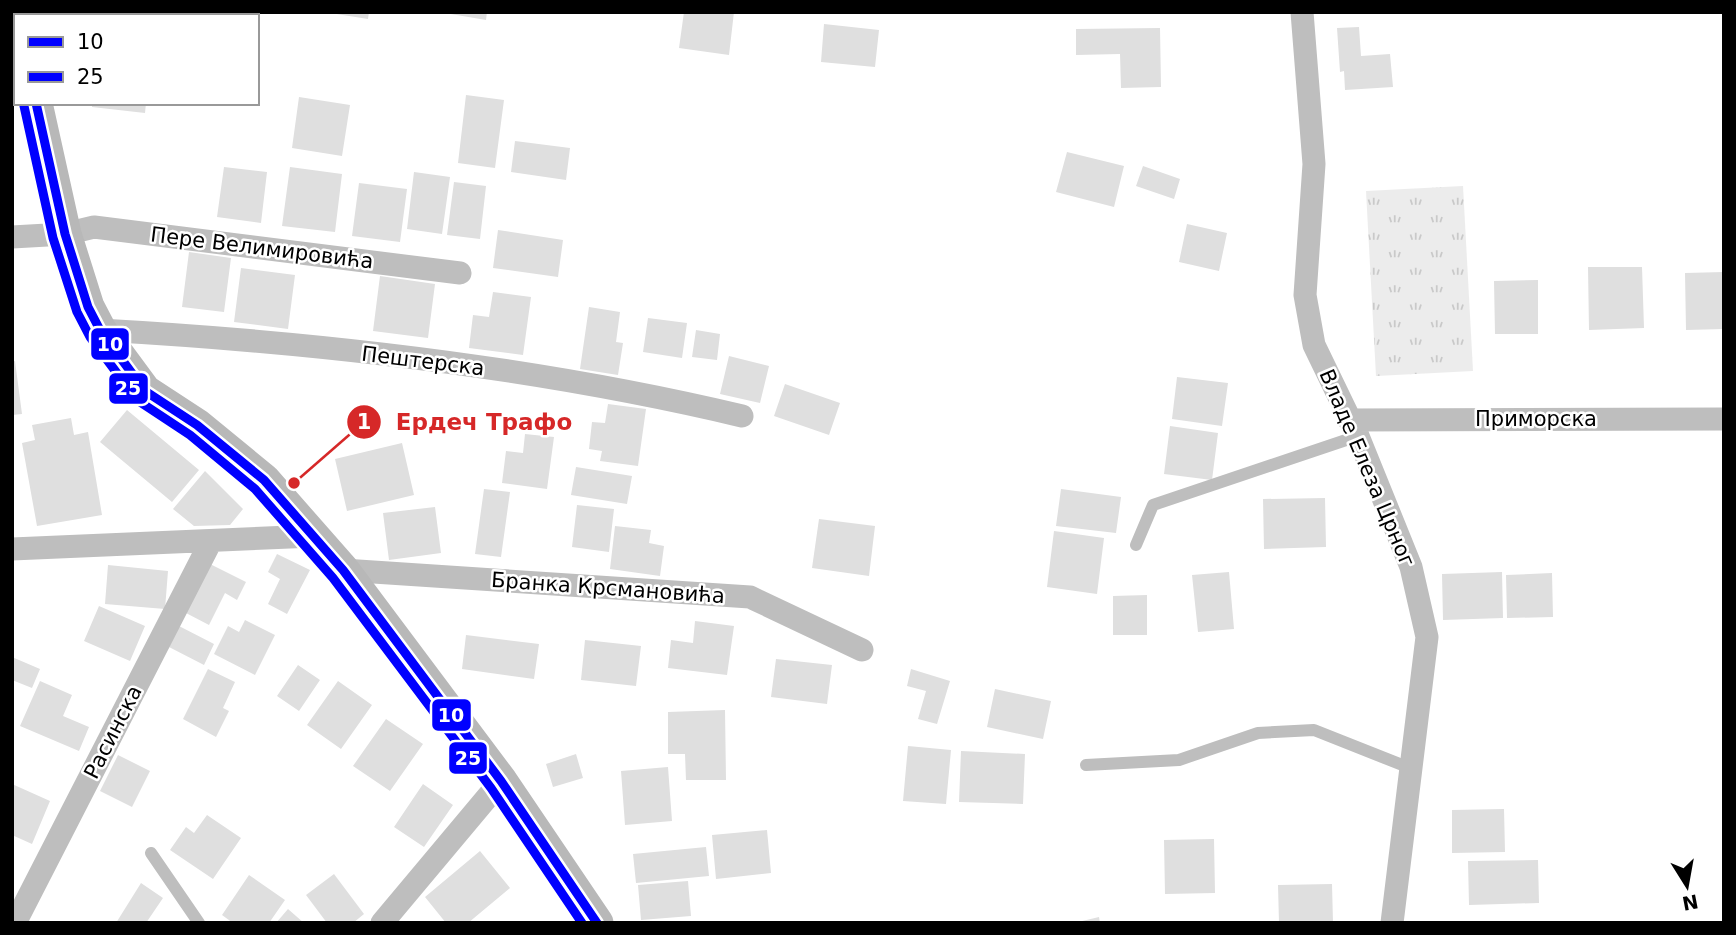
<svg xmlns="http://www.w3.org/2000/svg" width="1736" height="935" viewBox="0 0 1736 935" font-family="'DejaVu Sans',sans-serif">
<defs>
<pattern id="park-tufts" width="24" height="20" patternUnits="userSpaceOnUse" patternTransform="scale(1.75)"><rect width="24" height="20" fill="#ececec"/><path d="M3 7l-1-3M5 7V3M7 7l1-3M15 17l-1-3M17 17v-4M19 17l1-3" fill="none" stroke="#c9c9c9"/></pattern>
</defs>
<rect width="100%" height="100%" fill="#fff"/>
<path fill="url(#park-tufts)" d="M1463,186l10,185 -97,5 -10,-185z"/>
<path fill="#dfdfdf" d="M324,12h45l-1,7z
M439,12h48l-1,8z
M684,12h50l-5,43 -50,-7z
M824,24l55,6 -4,37 -54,-5z
M1359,27l2,29 29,-2 3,33 -48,3 -1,-19 -4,1 -3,-44z
M1160,28l1,59 -40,1 -1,-34 -44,1v-26z
M466,95l38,5 -9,68 -37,-5z
M299,97l51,8 -8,51 -50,-8z
M92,103h54l-1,10 -53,-6z
M515,141l55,7 -4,32 -55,-8z
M1067,152l57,14 -10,41 -58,-15z
M1143,166l37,13 -6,20 -38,-13z
M224,167l43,5 -6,51 -44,-6z
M290,167l52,7 -7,58 -53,-6z
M414,172l36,5 -8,57 -35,-5z
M454,182l32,4 -6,53 -33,-4z
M359,183l48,6 -7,53 -48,-6z
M1187,224l40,9 -8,38 -40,-9z
M498,230l65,10 -5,37 -65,-9z
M189,252l42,6 -7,54 -42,-5z
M1588,267h54l2,61 -55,2z
M241,268l54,7 -7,54 -54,-7z
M1724,272v57l-38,1 -1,-57z
M380,276l55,8 -7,54 -55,-7z
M1538,280v54h-43l-1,-53z
M493,292l38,5 -8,58 -54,-7 4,-33 16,2z
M589,307l31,5 -4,30 7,1 -5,32 -38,-6z
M648,318l39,5 -5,35 -39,-6z
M696,330l24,4 -3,26 -25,-3z
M729,356l40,10 -9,37 -40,-9z
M15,361l7,53 -10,1v-53z
M1177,377l51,6 -6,43 -50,-7z
M785,384l55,19 -11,32 -55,-19z
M608,404l38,5 -8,57 -38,-5 2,-10 -13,-2 3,-27 13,1z
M127,410l72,60 -27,32 -72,-60z
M71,418l3,17 14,-3 14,83 -65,11 -15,-83 13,-3 -3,-15z
M1170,426l48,7 -6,47 -48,-6z
M525,434l29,3 -7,52 -45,-6 4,-32 17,2z
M402,443l12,52 -67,16 -12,-52z
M576,467l56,9 -5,28 -56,-9z
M205,471l38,38 -13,16 -36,1 -21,-17z
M484,489l26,3 -9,65 -26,-3z
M1061,489l60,8 -5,36 -60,-7z
M1325,498l1,49 -62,2 -1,-50z
M577,505l37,4 -5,43 -37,-5z
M435,507l6,46 -52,7 -6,-47z
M819,519l56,7 -6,50 -57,-8z
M615,526l36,4 -2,13 15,3 -4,30 -50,-7z
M1054,531l50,7 -7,56 -50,-7z
M277,554l33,16 -23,44 -19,-10 12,-25 -12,-7z
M210,564l36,18 -9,18 -12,-7 -16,32 -23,-12z
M108,565l60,6 -3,38 -60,-5z
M1229,572l5,57 -36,3 -6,-57z
M1502,572l1,46 -60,2 -1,-46z
M1552,573l1,44 -46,1 -1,-43z
M1147,595v40h-34v-39z
M99,606l46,20 -15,35 -46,-20z
M245,620l30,15 -20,40 -41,-21 14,-28 11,6z
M695,621l39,5 -7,49 -59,-7 3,-28 22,3z
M179,626l35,18 -10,21 -35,-18z
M466,635l73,9 -5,35 -72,-10z
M585,640l56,6 -5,40 -55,-6z
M12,657l28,12 -8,19 -20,-8z
M776,659l56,6 -5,39 -56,-7z
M298,665l22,15 -21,31 -22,-15z
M208,669l27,13 -12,26 6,3 -13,26 -33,-18z
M911,669l39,12 -13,43 -19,-5 8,-28 -19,-5z
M40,681l32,14 -9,21 26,11 -10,24 -59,-25z
M338,681l34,24 -31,44 -34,-24z
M995,689l56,12 -8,38 -56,-12z
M725,710l1,70h-40l-1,-26h-17v-42z
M386,719l37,25 -33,47 -37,-25z
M908,746l43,4 -5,54 -43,-3z
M961,751l64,3 -2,50 -64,-2z
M576,754l7,24 -30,9 -7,-23z
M118,755l32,16 -18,36 -32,-16z
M668,767l4,54 -47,4 -4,-54z
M12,784l38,17 -18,43 -20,-9z
M423,784l30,21 -29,42 -30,-20z
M1504,809l1,43 -53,1v-43z
M207,815l34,23 -28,41 -43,-29 16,-23 8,6z
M767,830l4,43 -55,6 -4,-44z
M1214,839l1,54 -50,1 -1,-54z
M706,847l3,29 -73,7 -3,-29z
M480,851l30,37 -42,35h-22l-21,-26z
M1538,860l1,43 -70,2 -1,-44z
M334,874l30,40 -11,9h-26l-21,-28z
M249,875l36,25 -16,23h-36l-11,-8z
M688,881l3,35 -50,4 -3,-35z
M141,883l22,15 -17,25h-30z
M1332,884l1,39h-54l-1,-38z
M288,909l16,14h-28z
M1099,917l1,6h-22v-1z"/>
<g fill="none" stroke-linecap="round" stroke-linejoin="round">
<path stroke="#bebebe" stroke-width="12" d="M1136,545l17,-40 205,-69
M1086,765l93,-5 79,-27 56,-3 96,38
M151,853l48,70"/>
<path stroke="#bebebe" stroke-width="23" d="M1302,12l12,152 -9,131 9,50 44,91 53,131 16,70 -35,286
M12,60h4
M12,237l53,-3 29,-7 366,46
M100,330c215,12 432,36 642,86
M1349,420l375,-1
M12,549l302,-13
M343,570l407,27 112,53
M15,923l196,-382
M382,923l119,-142"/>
<path stroke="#b8b8b8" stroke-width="33" d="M18,12l1,4
M36,103l29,131 23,73 12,23 45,61 52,34 67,55 79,90 158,211 96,142"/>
<defs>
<path id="bus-1" d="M36,103l29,131 23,73 12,23 45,61 52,34 67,55 79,90 158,211 96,142"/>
<path id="bus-2" d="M24,106l29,132 24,74 13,25 47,63 53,35 65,54 78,89 158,210 91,135"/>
</defs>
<use href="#bus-1" stroke="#fff" stroke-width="14"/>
<use href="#bus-2" stroke="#fff" stroke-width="14"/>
<use href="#bus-1" stroke="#00f" stroke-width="9"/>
<use href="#bus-2" stroke="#00f" stroke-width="9"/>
</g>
<g text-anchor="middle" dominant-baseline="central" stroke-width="5" stroke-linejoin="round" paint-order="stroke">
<g font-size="21" fill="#000" stroke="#fff">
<text transform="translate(262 248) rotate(7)">Пере Велимировића</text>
<text transform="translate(423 361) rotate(7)">Пештерска</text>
<text x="1536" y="419">Приморска</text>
<text transform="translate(1367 468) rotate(67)">Владе Елеза Црног</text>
<text transform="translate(608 588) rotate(4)">Бранка Крсмановића</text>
<text transform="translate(113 732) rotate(-63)">Расинска</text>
</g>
</g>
<path fill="none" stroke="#d62828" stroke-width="2.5" d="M294 483L364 422"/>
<g fill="#d62828" stroke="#fff" stroke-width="2.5">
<circle cx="294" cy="483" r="7"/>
<circle cx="364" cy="422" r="18"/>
</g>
<g font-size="21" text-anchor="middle" font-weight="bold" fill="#fff">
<text x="364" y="429">1</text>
</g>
<g font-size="23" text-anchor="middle" font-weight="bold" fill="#d62828" stroke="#fff" stroke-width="5" stroke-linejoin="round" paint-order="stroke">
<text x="484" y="430">Ердеч Трафо</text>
</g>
<g stroke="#fff" stroke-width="2.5">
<rect x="90" y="327" width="40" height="34" rx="7" fill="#00f"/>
<rect x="108" y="372" width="41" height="33" rx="7" fill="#00f"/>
<rect x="431" y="698" width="41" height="34" rx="7" fill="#00f"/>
<rect x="448" y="741" width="40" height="34" rx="7" fill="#00f"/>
</g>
<g font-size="19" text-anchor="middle" font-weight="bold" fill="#fff">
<text x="110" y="351">10</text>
<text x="128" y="395">25</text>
<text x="451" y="722">10</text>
<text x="468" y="765">25</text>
</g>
<rect width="1736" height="935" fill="none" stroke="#000000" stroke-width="28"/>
<rect x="14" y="14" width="245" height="91" fill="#ffffff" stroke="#999999" stroke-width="2"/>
<rect x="28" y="37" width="35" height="10" fill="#0000ff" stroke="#999999" stroke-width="2"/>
<text x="77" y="49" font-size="21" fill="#000000">10</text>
<rect x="28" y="72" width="35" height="10" fill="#0000ff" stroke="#999999" stroke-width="2"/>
<text x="77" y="84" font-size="21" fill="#000000">25</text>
<g transform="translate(1687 886) rotate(169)" stroke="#ffffff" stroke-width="5" paint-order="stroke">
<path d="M0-5L12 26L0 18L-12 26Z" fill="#000000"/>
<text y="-10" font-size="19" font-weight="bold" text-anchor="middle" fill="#000000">N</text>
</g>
</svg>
